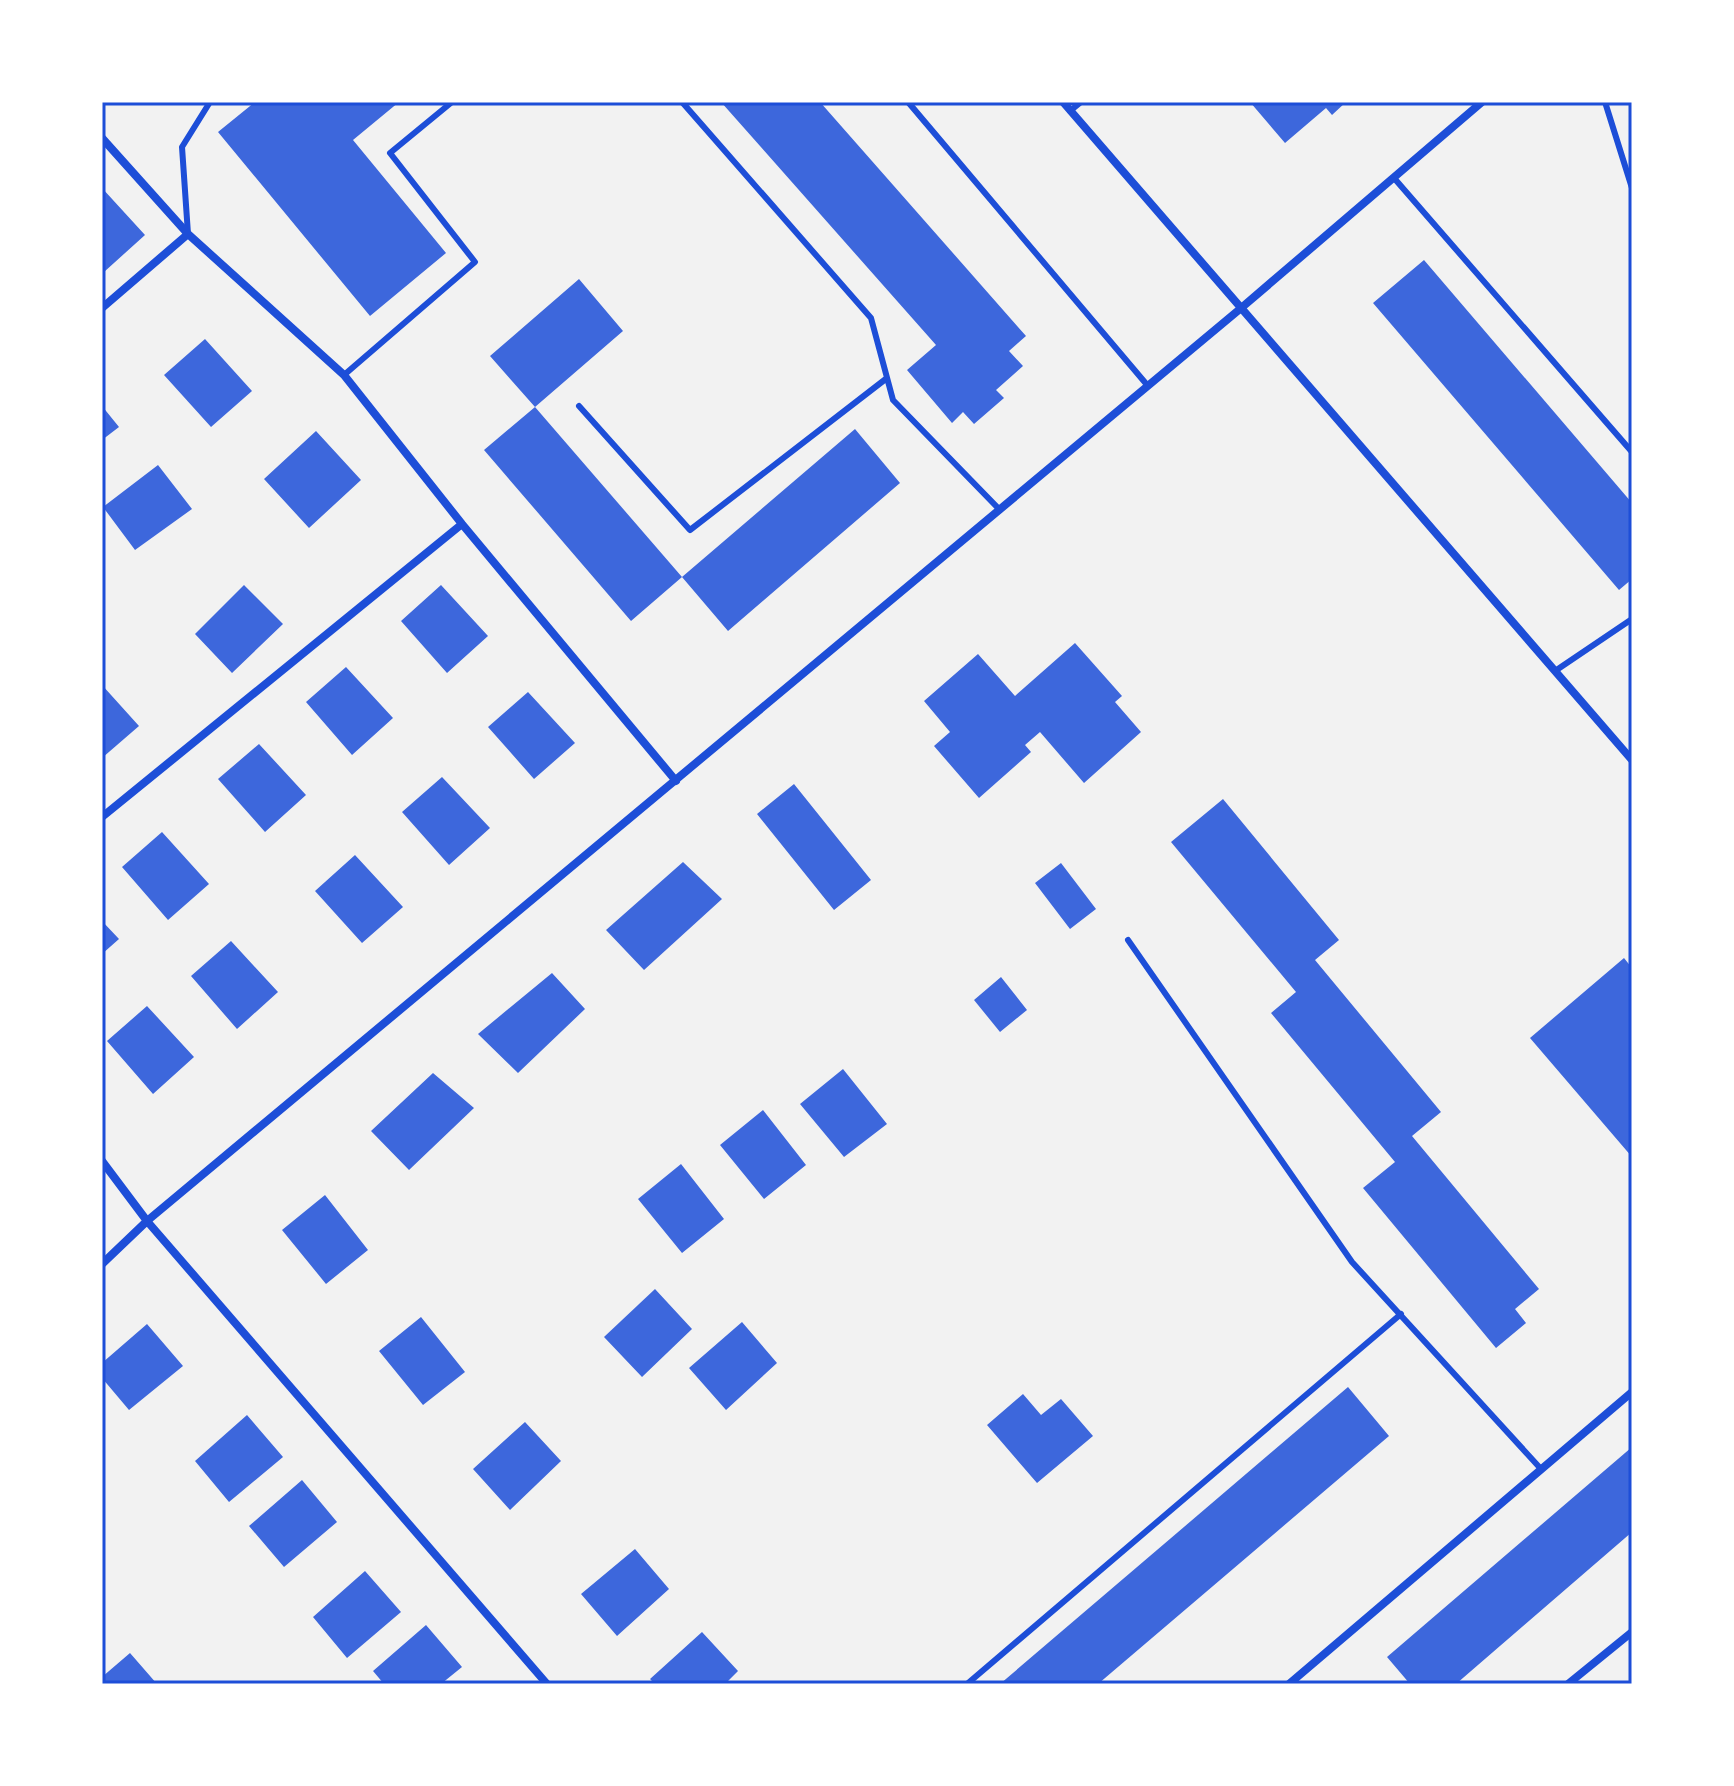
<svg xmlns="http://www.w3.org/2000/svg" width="1734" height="1786" viewBox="0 0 1734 1786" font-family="Raleway,sans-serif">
<rect width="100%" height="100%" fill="#f2f2f2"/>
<path fill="#3d67dc" d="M255,102h144l-46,38 93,113 -76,63 -152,-184z
M721,102h99l206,234 -17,15 14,15 -27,24 8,8 -30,26 -11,-12 -11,11 -45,-53 29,-25z
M1250,102h96l-14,13 -6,-7 -41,35z
M102,188l43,47 -41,37 -2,-3z
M1424,260l208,243v76l-13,11 -246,-287z
M579,279l44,52 -88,76 -45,-51z
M205,339l47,52 -41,36 -47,-52z
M102,406l17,21 -17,13z
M535,407l147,170 -51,44 -147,-171z
M855,429l45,54 -172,148 -46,-54z
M316,431l45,49 -52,48 -45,-49z
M158,465l34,44 -57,41 -32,-43z
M244,585l39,39 -51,49 -37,-39z
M441,585l47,51 -41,37 -46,-52z
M1075,643l47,53 -7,6 26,30 -57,51 -44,-51 -15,13 6,7 -52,46 -45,-52 16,-14 -26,-31 54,-47 37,42z
M346,667l47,51 -41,37 -46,-53z
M102,685l37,41 -37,32z
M528,692l47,51 -41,36 -46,-52z
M259,744l47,51 -41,37 -47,-53z
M442,777l48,51 -41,37 -47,-53z
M794,784l77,96 -37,30 -77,-96z
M1223,799l116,141 -24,20 126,152 -29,24 127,153 -24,20 11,14 -30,25 -133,-160 32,-26 -124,-149 25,-21 -125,-150z
M162,832l47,52 -41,36 -46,-53z
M355,855l48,52 -41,36 -47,-52z
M683,862l39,37 -78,71 -38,-40z
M1061,863l35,46 -26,20 -35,-46z
M102,921l17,18 -17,15z
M231,941l47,51 -41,37 -46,-53z
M1624,958l8,10v189l-102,-119z
M552,973l33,36 -67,64 -40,-39z
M1001,977l26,33 -27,22 -26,-32z
M147,1006l47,51 -41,37 -46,-53z
M843,1069l44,55 -43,33 -44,-53z
M433,1073l41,35 -65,62 -38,-39z
M763,1110l43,55 -42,34 -44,-54z
M681,1164l43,55 -42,34 -44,-54z
M325,1195l43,55 -42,34 -44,-54z
M655,1289l37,40 -50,48 -38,-40z
M421,1317l44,55 -42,33 -44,-54z
M742,1322l35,41 -51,47 -37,-42z
M147,1324l36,42 -54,44 -27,-32v-15z
M1348,1387l41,49 -291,248h-98z
M1023,1394l18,21 20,-16 32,37 -56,47 -50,-58z
M247,1415l36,42 -54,45 -34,-41z
M525,1422l36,39 -51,49 -37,-41z
M1632,1447v85l-176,152h-46l-23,-27z
M302,1480l35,42 -53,45 -35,-41z
M635,1549l34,40 -52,47 -36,-42z
M365,1571l36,41 -54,46 -34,-41z
M426,1625l36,42 -21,17h-57l-11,-13z
M702,1632l36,39 -13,13h-70l-5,-5z
M130,1653l27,31h-55v-7z"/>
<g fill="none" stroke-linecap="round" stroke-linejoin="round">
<path stroke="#1d4ed8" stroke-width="6" d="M682,102l189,216 22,82 107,110
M908,102l240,284
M1605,102l27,86
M1070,111l11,-9
M1394,178l238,274
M188,234l-6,-87 28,-45
M344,375l131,-113 -85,-109 62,-51
M579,406l111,124 197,-152
M1555,671l77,-52
M1128,940l224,322 189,207
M967,1684l434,-370"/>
<path stroke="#1d4ed8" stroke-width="8" d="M1063,102l569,658
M102,138l86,96 156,141 118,149 214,257
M102,308l86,-74
M102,817l360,-293
M102,1161l45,60 400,463
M102,1264l45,-43 1093,-912 242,-207
M1289,1684l343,-292
M1568,1684l64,-52"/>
</g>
<rect width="1734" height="1786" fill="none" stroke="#ffffff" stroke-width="208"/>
<rect x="104" y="104" width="1526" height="1578" fill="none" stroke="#1d4ed8" stroke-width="3"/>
</svg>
